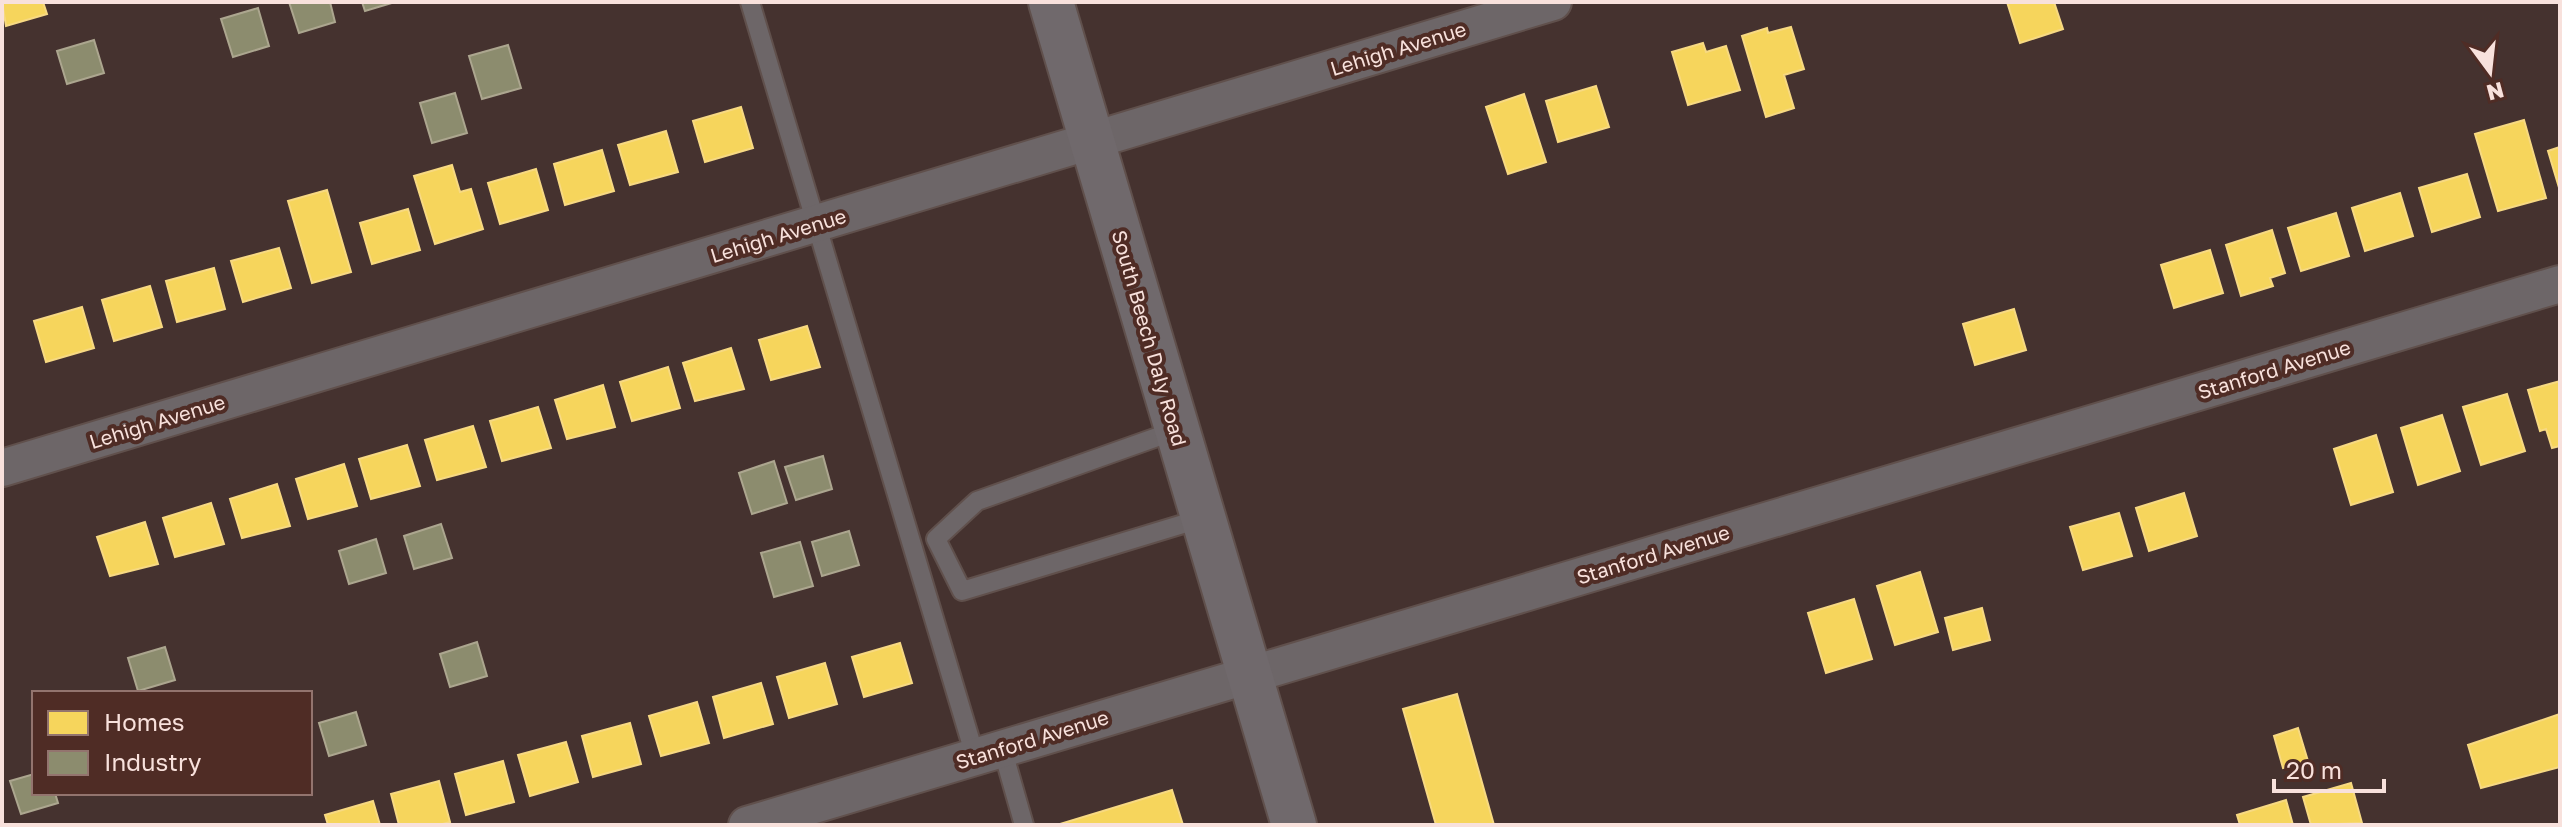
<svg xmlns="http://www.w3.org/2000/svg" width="2562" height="827" viewBox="0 0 2562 827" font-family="'Golos Text',sans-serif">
<rect width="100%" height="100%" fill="#45322f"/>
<path fill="#f6d55c" stroke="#f7d982" stroke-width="2" d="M2,2h41l4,12 -41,12z
M2007,2h47l9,27 -43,14z
M1791,27l13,42 -20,6 10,33 -28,9 -24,-81 25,-8 1,5z
M1703,43l3,9 20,-6 14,44 -52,15 -16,-53z
M1596,86l13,41 -51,15 -12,-41z
M1524,94l22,68 -38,12 -22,-67z
M741,107l12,41 -48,14 -12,-41z
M2524,120l22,78 -48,13 -23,-77z
M666,131l12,41 -48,13 -12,-40z
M2560,147v44l-12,-40z
M602,150l12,41 -49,14 -11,-41z
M452,165l8,27 11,-3 12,40 -48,15 -21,-68z
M536,169l12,41 -48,14 -12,-41z
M2467,174l13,43 -48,15 -13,-44z
M327,190l24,82 -39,11 -24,-82z
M2400,193l13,43 -48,15 -13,-43z
M408,209l12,41 -48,14 -12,-41z
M2336,213l13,43 -48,15 -13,-43z
M2272,230l13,43 -15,5 3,8 -32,10 -15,-51z
M279,248l12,40 -48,14 -12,-41z
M2210,250l13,43 -49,15 -13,-43z
M214,268l11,41 -48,13 -11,-41z
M150,286l12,41 -48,14 -12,-41z
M82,307l12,41 -48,14 -12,-41z
M2014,309l12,41 -51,15 -12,-41z
M807,326l13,41 -49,13 -12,-40z
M731,348l13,41 -49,12 -12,-38z
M668,367l12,41 -48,13 -12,-39z
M2560,381v65l-8,2 -6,-19 -6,2 -12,-41z
M603,385l12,42 -48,12 -12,-39z
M2507,394l18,57 -44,14 -18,-58z
M538,407l13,41 -49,13 -12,-40z
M2442,415l18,56 -42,14 -17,-57z
M473,426l13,41 -49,13 -12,-40z
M2376,435l17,57 -42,13 -17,-56z
M407,445l13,41 -49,13 -12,-40z
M344,464l13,42 -49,13 -12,-40z
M277,484l13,42 -48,12 -12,-39z
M2184,493l13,43 -48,15 -13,-43z
M211,503l13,41 -49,13 -12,-39z
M2119,513l13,43 -49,14 -13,-43z
M145,522l13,42 -48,12 -13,-39z
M1920,572l18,60 -43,13 -18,-59z
M1854,599l18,60 -46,14 -18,-60z
M1982,608l8,32 -37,10 -8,-32z
M900,643l12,40 -48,14 -12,-40z
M825,663l12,41 -48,14 -12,-41z
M761,683l12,41 -49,14 -11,-41z
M1457,694l37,131h-58l-33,-116z
M697,702l12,41 -48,13 -12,-40z
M2560,714v53l-79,21 -13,-43z
M630,723l11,41 -48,13 -11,-41z
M2298,728l10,33 -25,7 -9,-32z
M566,742l12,40 -48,14 -12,-41z
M503,761l11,41 -48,13 -11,-41z
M439,781l11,41 -11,3h-40l-8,-31z
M2351,783l11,40 -51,2 -8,-28z
M1172,790l11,35h-123v-1z
M2286,800l7,25h-53l-3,-10z
M373,801l7,24h-52l-3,-10z"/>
<path fill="#8c8c6e" stroke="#aca68f" stroke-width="2" d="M289,2h41l5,20 -36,11z
M362,2h33l-30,9z
M258,8l11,38 -36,11 -12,-38z
M94,40l10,33 -37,11 -10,-33z
M508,45l13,43 -39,11 -13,-43z
M455,93l12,40 -35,10 -12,-40z
M823,456l9,33 -36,11 -11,-33z
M774,461l13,42 -35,11 -13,-41z
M441,524l11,34 -38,11 -10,-33z
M849,531l10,34 -37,11 -10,-34z
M376,539l10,34 -37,11 -10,-33z
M800,542l13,44 -39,11 -13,-44z
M477,642l10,34 -37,11 -10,-33z
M165,647l10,33 -37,11 -10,-33z
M356,712l10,33 -37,11 -10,-33z
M34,774v19h21l3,10 -37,11 -11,-33z"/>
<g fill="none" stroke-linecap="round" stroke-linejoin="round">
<defs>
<path id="lane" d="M750,2l225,754
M1177,430l-200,71 -41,38 26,52 241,-73
M1002,748l22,77"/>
<path id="street" d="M2,468l1551,-466
M747,825l1813,-541"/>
<path id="secondary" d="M1051,2l243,823"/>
</defs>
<use href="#lane" stroke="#60504c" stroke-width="22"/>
<use href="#street" stroke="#60504c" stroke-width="40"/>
<use href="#secondary" stroke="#60504c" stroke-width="48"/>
<use href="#lane" stroke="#6d6668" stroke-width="18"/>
<use href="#street" stroke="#6d6668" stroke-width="36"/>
<use href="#secondary" stroke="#70696c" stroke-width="44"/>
</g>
<g text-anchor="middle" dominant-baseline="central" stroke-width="8" stroke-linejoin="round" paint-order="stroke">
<g font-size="20" fill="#f8e1dc" stroke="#4f2c25">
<text transform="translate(1398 48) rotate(-17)">Lehigh Avenue</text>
<text transform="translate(778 235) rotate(-17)">Lehigh Avenue</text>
<text transform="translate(1150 338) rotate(74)">South Beech Daly Road</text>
<text transform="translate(2274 369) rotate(-17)">Stanford Avenue</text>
<text transform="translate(157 421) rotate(-17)">Lehigh Avenue</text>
<text transform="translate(1653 554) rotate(-17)">Stanford Avenue</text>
<text transform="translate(1032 739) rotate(-17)">Stanford Avenue</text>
</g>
</g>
<rect width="2562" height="827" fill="none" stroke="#f8e1dc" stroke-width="8"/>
<rect x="32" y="691" width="280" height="104" fill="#4f2c25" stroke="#93746e" stroke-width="2"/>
<rect x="48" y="711" width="40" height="24" fill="#f6d55c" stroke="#93746e" stroke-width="2"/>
<text x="104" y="731" font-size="24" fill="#f8e1dc">Homes</text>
<rect x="48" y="751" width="40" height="24" fill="#8c8c6e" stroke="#93746e" stroke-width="2"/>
<text x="104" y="771" font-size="24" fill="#f8e1dc">Industry</text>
<g transform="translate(2490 72) rotate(165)" stroke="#4f2c25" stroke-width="6" paint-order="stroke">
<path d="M0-6L14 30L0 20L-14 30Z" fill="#f8e1dc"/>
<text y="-12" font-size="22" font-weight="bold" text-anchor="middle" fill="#f8e1dc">N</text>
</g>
<path d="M2274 779v12h110v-12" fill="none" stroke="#f8e1dc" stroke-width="4"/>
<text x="2286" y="779" font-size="24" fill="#f8e1dc" stroke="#4f2c25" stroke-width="6" paint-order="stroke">20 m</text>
</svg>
